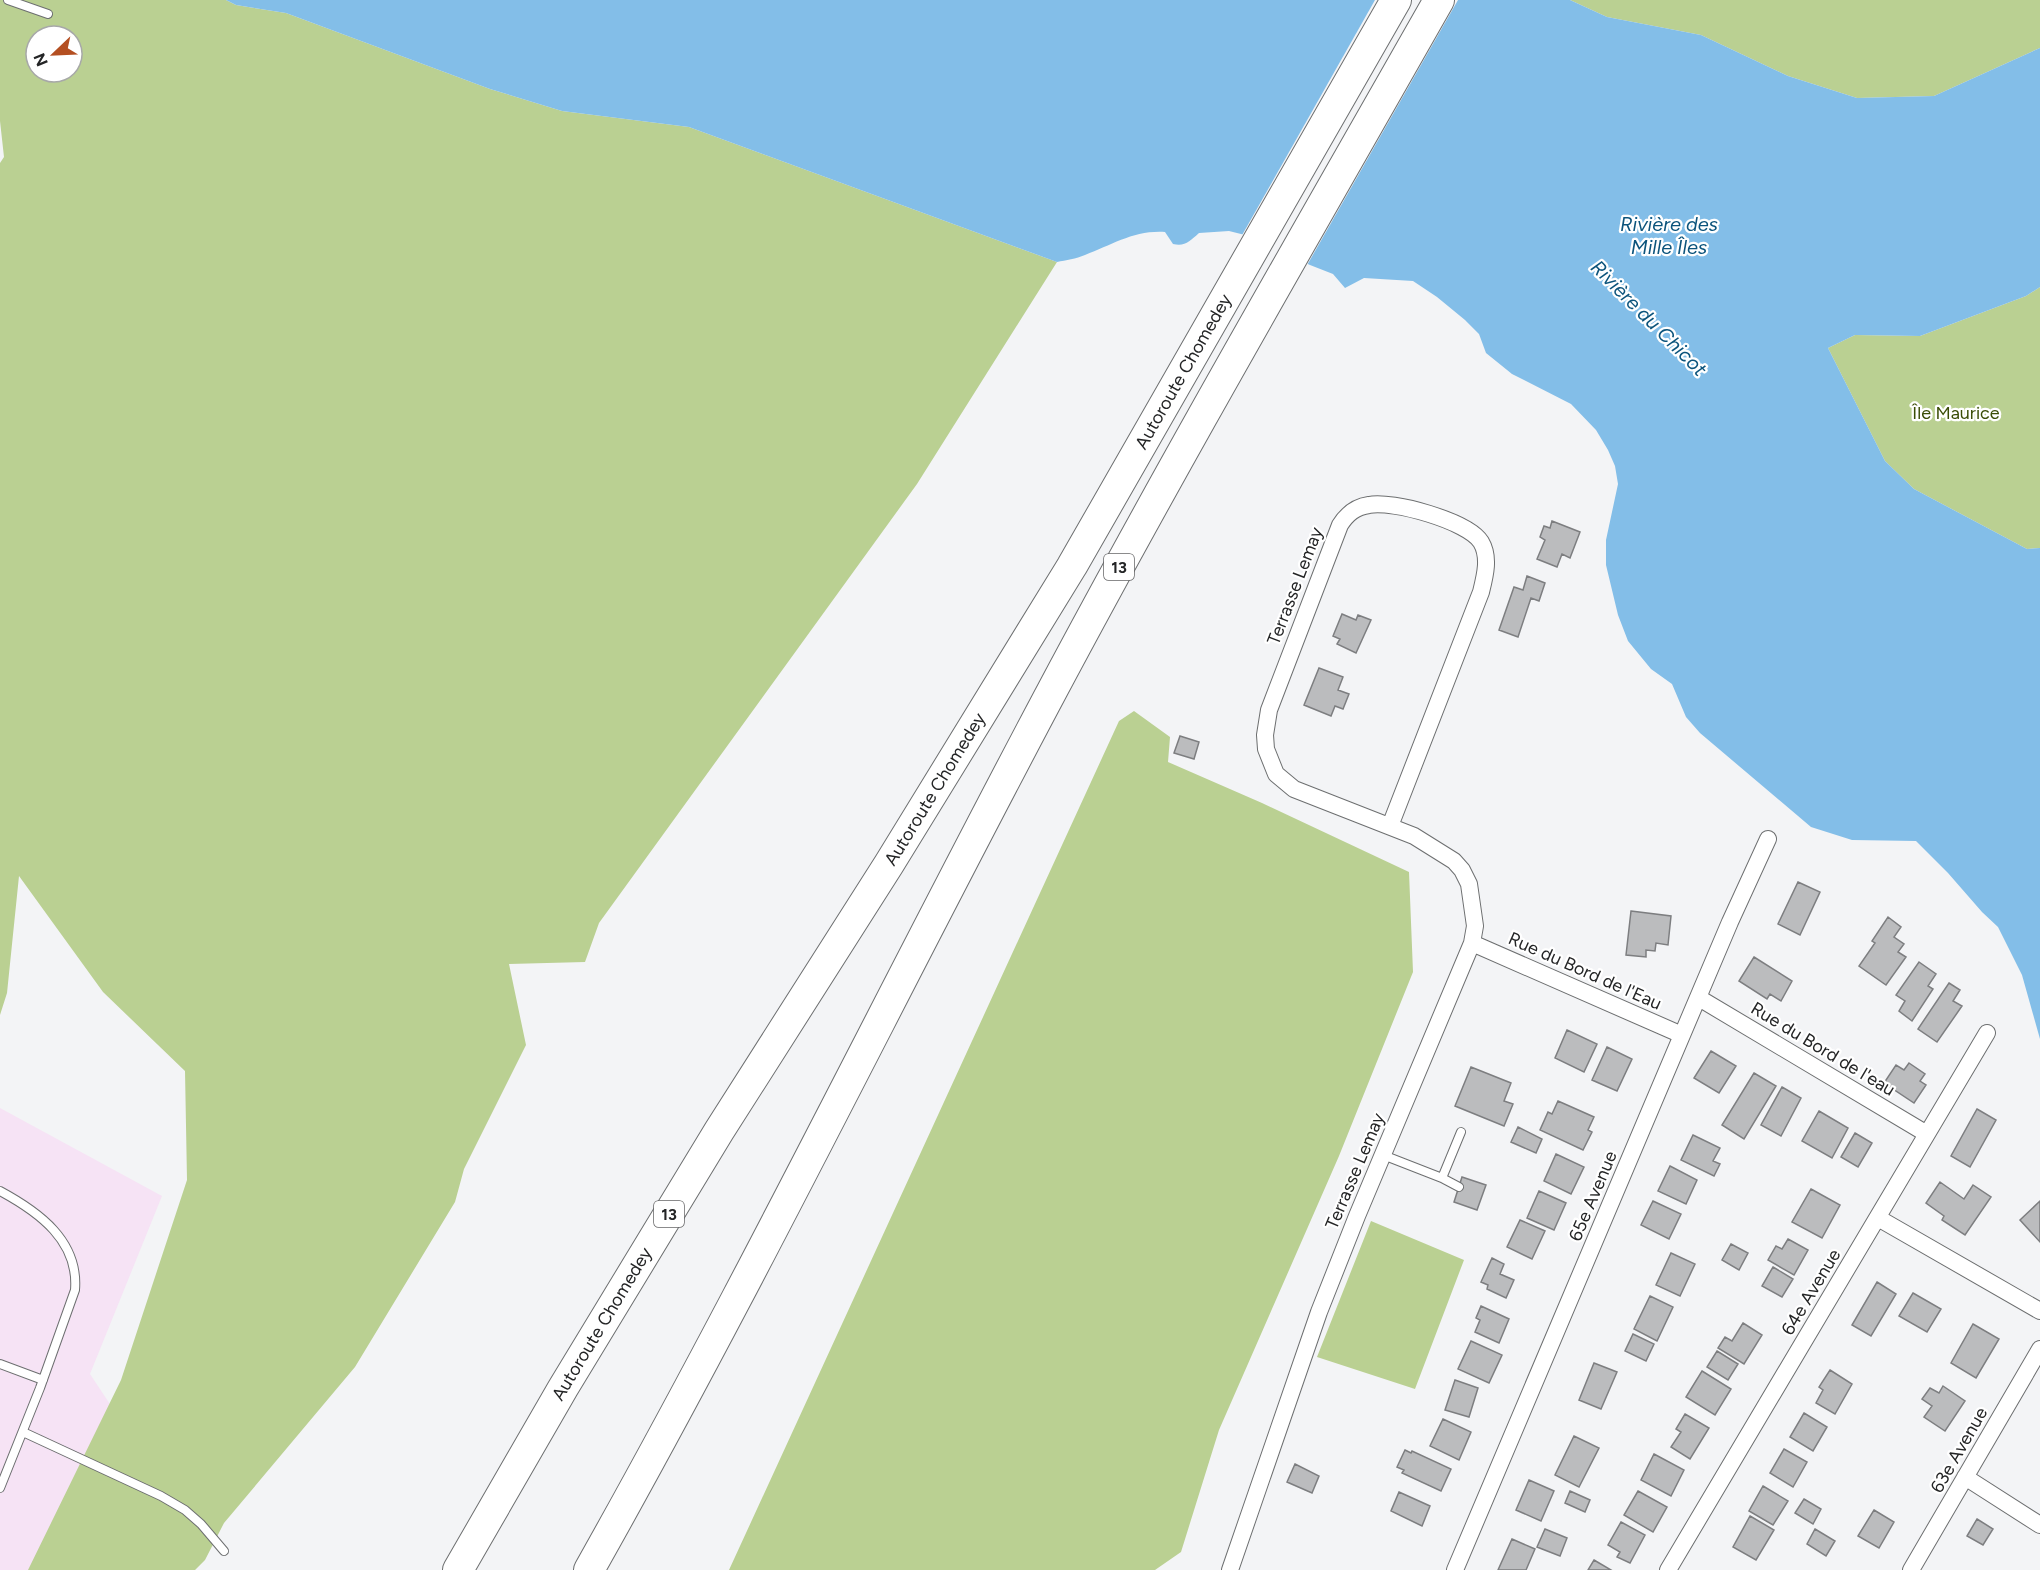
<svg xmlns="http://www.w3.org/2000/svg" width="2040" height="1570" viewBox="0 0 2040 1570" font-family="Figtree,sans-serif">
<rect width="100%" height="100%" fill="#f3f4f6"/>
<path fill="#f6e3f5" d="M0,1108l162,88 -72,178 55,83 -30,113h-115z"/>
<path fill="#bad092" fill-rule="evenodd" d="M0,0h226l10,5 50,8 204,76 72,22 127,16 368,135 -140,222 -318,439 -14,39 -76,2 17,81 -62,124 -9,33 -100,165 -131,156 -19,37 -10,10h-167l93,-190 66,-200 -2,-109 -82,-79 -84,-116 -12,117 -7,22v-852l4,-6 -4,-36zM36,36h36v36h-36z
M1570,0h470v48l-106,48 -77,2 -69,-22 -87,-41 -94,-18z
M2040,287v261l-13,1 -113,-60 -29,-28 -57,-113 27,-13 65,1 106,-40z
M1134,711l36,26 -2,25 94,41 147,69 4,100 -74,184 -120,274 -38,122 -26,18h-426l390,-849z
M1371,1221l93,39 -49,129 -98,-32z"/>
<path fill="#83bee8" d="M226,0h1344l37,17 94,18 87,41 69,22 77,-2 106,-48v239l-14,9 -106,40 -65,-1 -27,13 57,113 29,28 113,60 13,-1v491l-18,-64 -24,-48 -16,-15 -34,-39 -32,-32 -64,-1 -41,-13 -111,-94 -14,-16 -14,-33 -21,-15 -23,-28 -10,-26 -12,-50v-25l12,-56 -3,-18 -7,-16 -12,-20 -25,-26 -59,-30 -26,-21 -7,-19 -14,-14 -28,-23 -24,-16 -49,-3 -19,10 -12,-14 -23,-9 -65,-30 -16,-4 -30,2c-9,8 -14,14 -26,11l-8,-12c-31,-2 -53,13 -80,23 -9,4 -19,5 -28,7l-368,-135 -127,-16 -72,-22 -204,-76 -50,-8z"/>
<path fill="#f3f4f6" d="M1375,0h83l-152,267 -65,-30z"/>
<path fill="#bbbcbe" stroke="#7d7e80" stroke-width="1.5" d="M1552,521l28,11 -10,26 -8,-4 -5,13 -20,-8 8,-19 -5,-3 4,-11 6,2z
M1527,576l18,7 -6,18 -8,-3 -13,39 -19,-7 15,-43 9,3z
M1342,614l14,6 2,-5 13,5 -15,33 -19,-9 3,-5 -7,-3z
M1319,668l24,9 -5,13 11,4 -6,15 -8,-3 -4,10 -27,-11z
M1180,736l19,6 -5,17 -20,-6z
M1798,882l22,10 -20,43 -22,-11z
M1631,911l40,5 -3,29 -12,-2 -1,8 -9,-1v7l-20,-2z
M1888,917l13,10 -7,10 10,7 -6,8 8,5 -20,28 -27,-19 16,-23 -3,-2z
M1754,957l38,24 -11,20 -11,-7 -3,5 -28,-18z
M1919,962l17,12 -8,12 5,3 -21,32 -13,-10 6,-10 -9,-6z
M1949,983l11,7 -7,11 9,5 -25,36 -19,-13z
M1567,1030l30,14 -13,28 -29,-14z
M1607,1047l25,12 -15,32 -25,-11z
M1711,1051l25,15 -17,27 -25,-15z
M1909,1063l16,11 -5,7 6,4 -12,18 -30,-20 12,-18 8,5z
M1471,1067l40,16 -7,18 9,3 -9,22 -49,-20z
M1754,1073l22,13 -32,53 -22,-14z
M1782,1087l19,11 -20,38 -20,-11z
M1558,1101l36,16 -6,13 4,2 -9,18 -43,-20 8,-18 4,2z
M1977,1109l19,11 -26,47 -19,-11z
M1819,1111l29,17 -16,30 -30,-17z
M1518,1127l24,12 -6,14 -25,-11z
M1855,1133l17,10 -14,24 -17,-10z
M1693,1135l27,13 -7,13 7,3 -6,12 -33,-16z
M1556,1154l28,13 -13,27 -27,-13z
M1670,1166l27,14 -11,24 -28,-13z
M1462,1177l24,8 -9,25 -23,-8z
M1940,1182l24,17 9,-14 18,12 -26,38 -23,-15 2,-4 -18,-13z
M1811,1189l29,16 -18,33 -30,-16z
M1539,1191l27,12 -12,27 -27,-12z
M1653,1201l28,13 -12,25 -28,-14z
M2040,1201v41l-20,-22z
M1520,1220l25,11 -13,28 -25,-12z
M1788,1239l20,11 -14,25 -26,-15 8,-14 6,3z
M1731,1244l17,9 -9,17 -17,-10z
M1671,1253l24,11 -15,32 -24,-11z
M1492,1258l12,6 -4,10 14,6 -8,18 -19,-9 1,-4 -7,-3z
M1773,1267l20,12 -11,18 -20,-11z
M1877,1282l19,12 -25,42 -19,-11z
M1913,1293l28,16 -14,23 -28,-16z
M1650,1296l23,11 -16,34 -23,-12z
M1481,1306l28,13 -10,24 -24,-11 5,-12 -4,-2z
M1743,1323l19,12 -18,29 -26,-16 7,-11 7,4z
M1973,1324l26,15 -23,39 -25,-15z
M1633,1334l21,10 -8,17 -21,-10z
M1471,1341l31,14 -13,28 -31,-14z
M1717,1351l21,13 -10,16 -21,-13z
M1594,1363l23,9 -16,37 -22,-9z
M1830,1370l22,14 -17,30 -19,-11 7,-13 -4,-3z
M1702,1371l29,18 -16,26 -29,-18z
M1455,1380l23,8 -9,29 -24,-7z
M1943,1386l22,15 -20,30 -21,-14 8,-11 -10,-7 8,-11 9,5z
M1804,1413l23,14 -14,24 -23,-14z
M1685,1414l24,14 -19,31 -19,-12 10,-15 -5,-3z
M1443,1419l28,13 -12,28 -29,-14z
M1574,1436l25,12 -20,39 -24,-12z
M1784,1449l23,13 -14,25 -23,-14z
M1405,1450l6,3 1,-2 39,18 -10,22 -39,-18 2,-3 -7,-3z
M1654,1454l30,16 -13,26 -30,-16z
M1295,1464l24,12 -7,17 -25,-11z
M1529,1480l25,11 -13,30 -25,-11z
M1763,1486l25,15 -15,24 -24,-14z
M1570,1491l20,9 -5,12 -20,-9z
M1638,1491l29,16 -14,25 -29,-17z
M1399,1492l31,14 -8,20 -31,-15z
M1804,1499l17,10 -8,15 -18,-11z
M1874,1510l20,12 -15,26 -21,-12z
M1750,1516l24,14 -18,30 -23,-13z
M1977,1519l16,10 -10,16 -16,-9z
M1621,1522l24,13 -15,28 -13,-6 3,-5 -12,-7z
M1545,1529l22,9 -7,18 -23,-9z
M1815,1529l20,12 -9,15 -19,-12z
M1512,1539l23,10 -9,21h-28z
M1594,1560l17,10h-23z"/>
<g fill="none" stroke-linecap="round" stroke-linejoin="round">
<defs>
<path id="lane" d="M8,0l40,14
M1383,1155l59,23 19,-46
M1442,1178l17,9
M0,1191c39,21 79,50 75,99l-35,98 -40,100
M0,1364l43,16
M23,1432l138,64 24,14 16,14 23,27"/>
<path id="street" d="M1472,943l210,92
M1699,998l228,136
M1878,1218l162,93
M1965,1477l75,48
M1230,1570l89,-258 38,-96 115,-273 3,-17 -6,-42 -7,-14 -8,-9 -40,-25 -120,-47 -18,-15 -10,-25 -1,-14 4,-25 71,-185c7,-11 15,-18 29,-20 23,-5 99,16 112,37 9,15 4,34 0,50l-91,234
M1455,1570l275,-648 38,-83
M1668,1570l319,-537
M1911,1570l129,-221"/>
<g id="highway">
<path id="s1" d="M458,1570l105,-182 156,-257 170,-267 183,-298 324,-566"/>
<path d="M589,1570c163,-289 308,-588 464,-881 124,-233 256,-460 386,-689"/>
</g>
</defs>
<use href="#lane" stroke="#6d6f70" stroke-width="10"/>
<use href="#street" stroke="#6d6f70" stroke-width="18"/>
<use href="#highway" stroke="#6d6f70" stroke-width="32"/>
<use href="#lane" stroke="#fff" stroke-width="8"/>
<use href="#street" stroke="#fff" stroke-width="16"/>
<use href="#highway" stroke="#fff" stroke-width="30"/>
</g>
<g text-anchor="middle" dominant-baseline="central" stroke-width="4.5" stroke-linejoin="round" paint-order="stroke">
<g fill="#fff" stroke="#666667" stroke-width="1.5">
<rect x="1104" y="554" width="30" height="26" rx="4.5"/>
<rect x="654" y="1201" width="30" height="26" rx="4.5"/>
</g>
<g font-size="16" font-weight="bold" fill="#242526">
<text x="1119" y="567">13</text>
<text x="669" y="1214">13</text>
</g>
<g font-size="18" fill="#242526" stroke="#fff">
<text stroke="none"><textPath href="#s1" startOffset="1401">Autoroute Chomedey</textPath></text>
<text transform="translate(1295 586) rotate(-69)">Terrasse Lemay</text>
<text stroke="none"><textPath href="#s1" startOffset="915">Autoroute Chomedey</textPath></text>
<text transform="translate(1585 971) rotate(24)">Rue du Bord de l'Eau</text>
<text transform="translate(1823 1049) rotate(31)">Rue du Bord de l'eau</text>
<text transform="translate(1355 1171) rotate(-67)">Terrasse Lemay</text>
<text transform="translate(1593 1196) rotate(-67)">65e Avenue</text>
<text transform="translate(1811 1292) rotate(-59)">64e Avenue</text>
<text stroke="none"><textPath href="#s1" startOffset="285">Autoroute Chomedey</textPath></text>
<text transform="translate(1959 1450) rotate(-60)">63e Avenue</text>
</g>
<g font-size="18" fill="#3a4d06" stroke="#fff">
<text x="1956" y="413">Île Maurice</text>
</g>
<g font-size="20" font-style="italic" fill="#0c547c" stroke="#fff">
<text x="1669" y="224">Rivière des<tspan x="1669" dy="23">Mille Îles</tspan></text>
<text transform="translate(1649 318) rotate(45)">Rivière du Chicot</text>
</g>
</g>
<g transform="translate(54 54) rotate(247)"><circle r="28" fill="#ffffff" stroke="#a7a8a8" stroke-width="1.5"/>
<path d="M0-4.5L10 22L0 15L-10 22Z" fill="#b44f21"/>
<text y="-9" font-size="16" font-weight="bold" text-anchor="middle" fill="#242526">N</text>
</g>
</svg>
